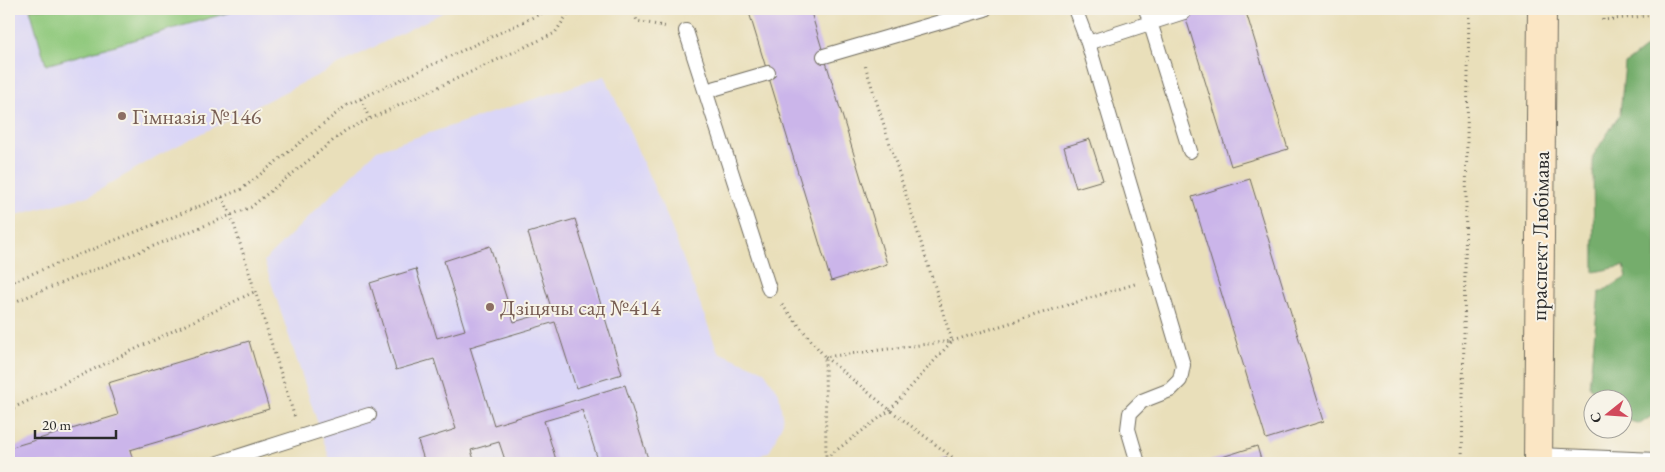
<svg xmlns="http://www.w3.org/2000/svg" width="1665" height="472" viewBox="0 0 1665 472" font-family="'EB Garamond',serif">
<rect width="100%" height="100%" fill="#f7f3e8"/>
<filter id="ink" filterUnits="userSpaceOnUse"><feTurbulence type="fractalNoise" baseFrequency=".02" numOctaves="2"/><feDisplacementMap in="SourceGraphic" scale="10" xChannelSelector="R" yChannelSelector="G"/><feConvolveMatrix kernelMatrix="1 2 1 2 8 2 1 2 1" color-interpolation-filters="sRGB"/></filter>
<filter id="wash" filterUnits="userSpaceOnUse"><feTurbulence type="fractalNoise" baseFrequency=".0096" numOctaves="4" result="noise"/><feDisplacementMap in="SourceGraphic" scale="20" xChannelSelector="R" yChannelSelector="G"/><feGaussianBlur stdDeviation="1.12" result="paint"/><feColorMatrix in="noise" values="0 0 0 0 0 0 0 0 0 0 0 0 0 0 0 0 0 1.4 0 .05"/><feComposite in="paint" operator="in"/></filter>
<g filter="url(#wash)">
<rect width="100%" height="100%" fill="#e9dfba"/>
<path fill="#dad6f7" d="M9,9h441l-291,146 -68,40 -82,22z
M605,76l64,145 49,131 46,19 15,22 4,29 -13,29 -24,12h-415l-67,-202 113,-111z"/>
<path fill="#90c97d" stroke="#5e7a54" d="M30,9h211l-195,56z"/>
<path fill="#74ad6c" stroke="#506c4c" d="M1656,40v373l-16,11 -17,-5 -1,-19 -22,-1 -11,-13 10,-93 28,-16 -3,-11 -30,6 -1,-116 27,-42 5,-50z"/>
<g id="blocks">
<path fill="#cbb5ea" d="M748,9h62l77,255 -56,17z
M1183,9h62l43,140 -57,17z
M1090,139l13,41 -27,8 -12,-41z
M1250,179l74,242 -58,18 -74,-242z
M575,219l47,155 -46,14 -21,-66 -85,25 24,78 131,-40 24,77 -5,1h-45l-17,-53 -38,11 13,42h-51l-7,-21 -28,8 4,13h-50l-7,-22 38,-12 -22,-70 -38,11 -26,-87 46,-14 21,69 28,-8 -21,-69 46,-15 24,76 38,-11 -24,-78z
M249,341l20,68 -139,41 4,13h-125v-15l109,-33 -10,-32z
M1257,446l5,17h-59z
M947,457l1,6h-20z"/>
</g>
</g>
<g filter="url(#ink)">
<use href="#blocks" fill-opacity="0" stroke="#6e6a5d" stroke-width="1"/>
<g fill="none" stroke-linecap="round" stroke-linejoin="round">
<defs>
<path id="service" d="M1075,9l13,34 95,322 -3,15 -10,10 -28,11 -12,12 -2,16 10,34
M1146,9l44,142
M686,31l83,258
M1088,43l96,-31
M824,56l161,-47
M706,91l62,-18
M1538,455l118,5
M218,463l151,-48"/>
<path id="secondary" d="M1538,463l4,-454"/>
</defs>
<use href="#service" stroke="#6e6a5d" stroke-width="16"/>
<use href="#secondary" stroke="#6e6a5d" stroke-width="30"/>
<path stroke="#6e6a5d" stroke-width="3" stroke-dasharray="1 4" stroke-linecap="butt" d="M633,9l4,12 31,6
M1603,9v11l53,-5
M361,99l8,19
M222,197l9,18 64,203
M9,283l233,-94 105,-84 199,-94 2,-2
M9,304l242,-97 95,-77 209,-97 16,-24
M782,305l43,52 1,101 -17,5
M9,410l247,-119
M826,458l64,-48 62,-69 -87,-276
M960,463l-70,-53 -65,-53 127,-16 186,-58
M1462,463l7,-454"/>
<use href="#service" stroke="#fff" stroke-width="14"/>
<use href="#secondary" stroke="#fbe6c4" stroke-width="28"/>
</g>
</g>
<g fill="#8d6e63" stroke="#f7f3e8" stroke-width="2">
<circle cx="122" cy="116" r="5"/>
<circle cx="490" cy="307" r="5"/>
</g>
<g text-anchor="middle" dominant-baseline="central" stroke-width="4" stroke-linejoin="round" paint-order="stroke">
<g font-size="22" fill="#785e54" stroke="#f7f3e8" text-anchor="start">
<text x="132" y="116">Гімназія №146</text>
<text x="500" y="307">Дзіцячы сад №414</text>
</g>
<g font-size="22" fill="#2b2b2b" stroke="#f7f3e8">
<text transform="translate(1540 236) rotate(-89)">праспект Любімава</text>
</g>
</g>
<rect width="1665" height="472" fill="none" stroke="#f7f3e8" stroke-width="30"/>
<g transform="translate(1608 414) rotate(253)"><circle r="24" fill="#f7f3e8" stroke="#a5a39c"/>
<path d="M0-4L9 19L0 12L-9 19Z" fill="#d1495b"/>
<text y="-8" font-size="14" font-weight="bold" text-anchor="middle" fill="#2b2b2b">С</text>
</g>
<path d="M35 430v8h81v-8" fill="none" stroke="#2b2b2b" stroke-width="2.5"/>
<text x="42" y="430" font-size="15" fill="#2b2b2b" stroke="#f7f3e8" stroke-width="4" paint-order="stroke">20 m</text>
</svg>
